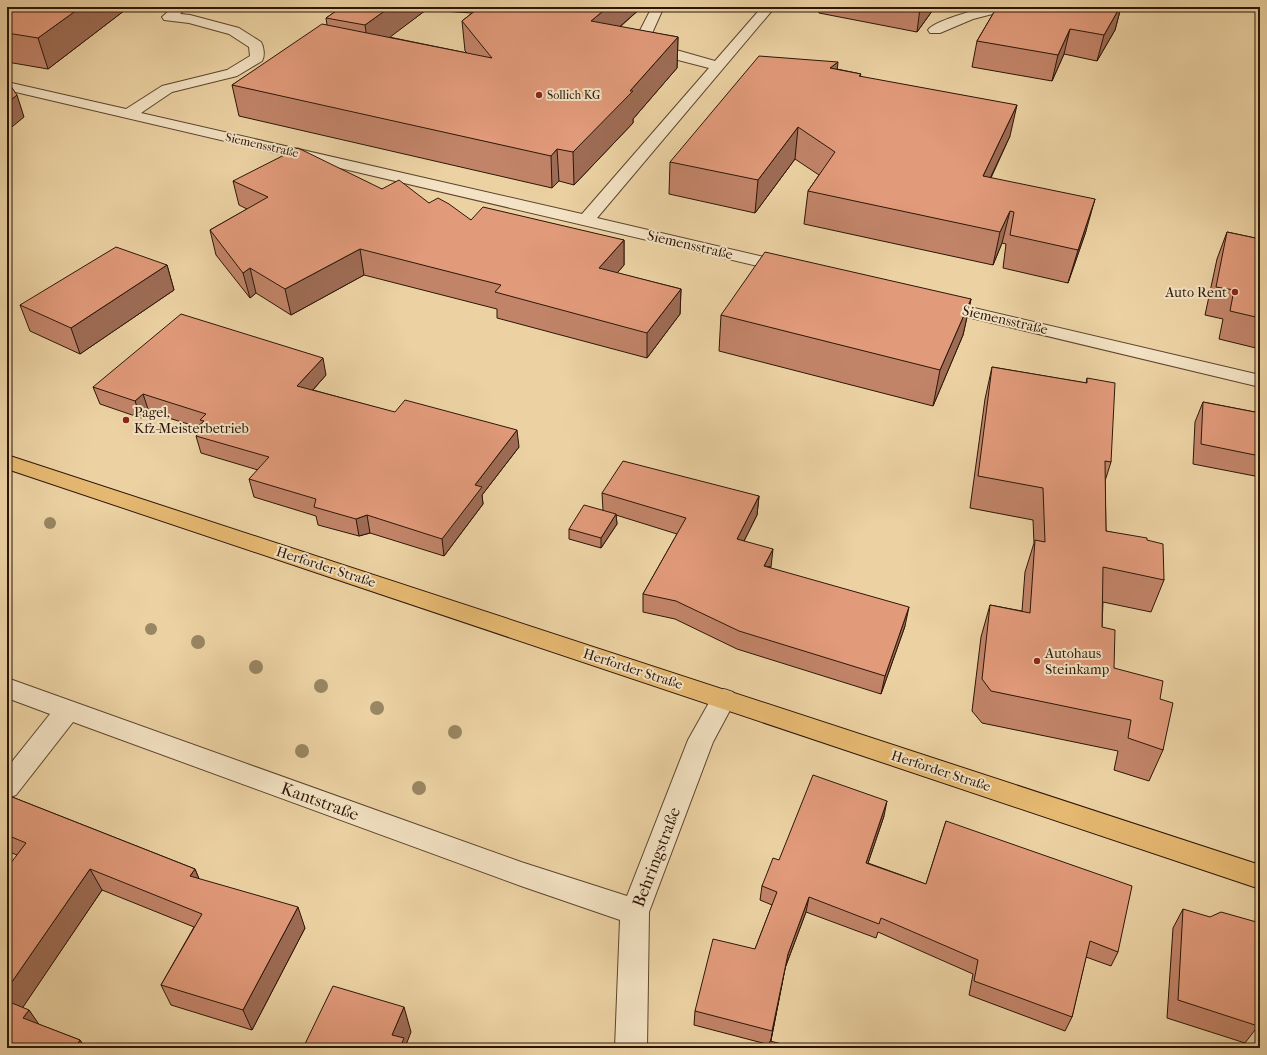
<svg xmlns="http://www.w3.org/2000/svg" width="1267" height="1055" viewBox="0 0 1267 1055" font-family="'IM FELL French Canon',serif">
<rect width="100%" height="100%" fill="#ecd2a3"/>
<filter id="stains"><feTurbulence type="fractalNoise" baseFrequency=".005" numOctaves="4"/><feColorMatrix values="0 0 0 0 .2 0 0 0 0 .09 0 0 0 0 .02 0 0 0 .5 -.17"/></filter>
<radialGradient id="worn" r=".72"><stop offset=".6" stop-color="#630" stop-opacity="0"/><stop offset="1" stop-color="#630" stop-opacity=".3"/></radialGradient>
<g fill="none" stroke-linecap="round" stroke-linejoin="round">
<defs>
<path id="minor" d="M173,7h14l-7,7 10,1 49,13 22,14c3,5 4,14 1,19l-25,15 -65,16 -31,21 441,101 127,-146 -66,-17 -8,-4 -2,-3 17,-33 -1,-4h12l1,4 -14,31 67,19 47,-54h13l-178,211 197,46 3,4 -3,4 -6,1 -781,-183v-8l119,27 36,-23 65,-16 23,-14 -1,-9 -20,-13 -40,-11 -25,-3 -2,-3z
M987,7h22l-1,3 -35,9 -33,14h-10l-2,-3c6,-9 47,-20 59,-23z
M940,300l320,75v12l-326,-78 -3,-4 3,-4z
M7,678l514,184 106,34 61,-156 27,-48 9,-3 9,3 3,7 -23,43 -64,170 -2,136h-32l5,-128 -99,-34 -448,-164 -57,73 -9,3v-30l43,-54 -43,-16z"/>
<path id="major" d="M7,455l1253,410v24l-1253,-420z"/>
</defs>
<use href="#minor" stroke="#5c452e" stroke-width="2"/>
<use href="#major" stroke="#2c1607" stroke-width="2"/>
<use href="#minor" fill="#f3e2c3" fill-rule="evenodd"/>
<use href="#major" fill="#e6b972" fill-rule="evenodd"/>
</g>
<g fill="#998663">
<circle cx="50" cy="523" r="6"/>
<circle cx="151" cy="629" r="6"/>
<circle cx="198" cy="642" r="7"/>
<circle cx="256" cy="667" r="7"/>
<circle cx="321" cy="686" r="7"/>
<circle cx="377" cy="708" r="7"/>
<circle cx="455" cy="732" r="7"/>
<circle cx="302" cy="751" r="7"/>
<circle cx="419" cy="788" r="7"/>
</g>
<path fill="#c28469" stroke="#2c1607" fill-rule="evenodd" d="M7,7h122l-81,62 -41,-7z
M342,7h137l-1,2 2,-2h162l-22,20 58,10 -1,31 -44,51v4l-59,62 -15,-4 -7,7 -313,-72 -7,-31 95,-60 -1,-7zM426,10l46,3 -10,8 3,30 2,2 -78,-16z
M819,7h116l-18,25 -98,-19z
M997,7h124l-6,23 -18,31 -33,-7 -12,27 -80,-14 5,-26z
M837,69l24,5 -1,2 150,60 -19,42 95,53 -18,52 -65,-15 3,-24 -4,-1 -9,22 -189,-41 4,-33 11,-16 -24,-16 -40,54 -86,-19 1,-32z
M233,181l149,8 47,14 42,17 153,20v25l-7,8 64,16 -1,25 -33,44 -150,-40v-9l-133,-34 -73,40 -35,-22 -6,5 -34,-43 -6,-25 37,-21 -8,-4z
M1227,232l33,7v110l-41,-10 4,-20 -18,-4 12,-56z
M167,265l7,25 -94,64 -50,-23 -10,-26z
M971,299l-8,36 -30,71 -214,-55 2,-36z
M992,367l94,16 1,-5 24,84 -6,19 1,50 41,9 17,40 -13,32 -48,-10 -1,25 12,41 46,31 3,51 -14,31 -35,-11 4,-19 -136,-28 -10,-12 9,-74 9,-32 32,6 3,-39 9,-29 -1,-23 -63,-12 15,-109z
M326,375l-13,15 206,57 -37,48 1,9 -39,52 -74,-23 -11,3 -41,-11 -2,-9 -62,-19 -5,-18 9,-9 -57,-17 -5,-17 3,-3 -2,-6h1l-49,-15 -8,6 -41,-14 -7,-17z
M1203,402l57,11v64l-67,-13 2,-42z
M602,493l157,3 -2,19 -13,26 27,27 134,58 -24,68 -144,-45 -62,-30 -32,-7v-18l34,-60 -61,-19 1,9 -16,24 -32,-9v-10l34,-19z
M7,795l188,74 4,10 106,49 -53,102 -81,-25 -10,-20 33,-58 -92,-37 -80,118 7,2 9,14 42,16 5,8h-78l10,-193 -10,-4z
M884,816l-16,47 58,21 20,-63 172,131 -7,14 -25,-9 -14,60 -7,14 -96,-36 4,-21 -95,-42 -2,6 -70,-26 -21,56 -15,77 -76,-20 1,-14 60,-62 17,-44 -12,-5 2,-14 17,-26z
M1183,909l75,117 -13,17 -78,-25 6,-90z"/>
<path fill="#9e6c55" stroke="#2c1607" d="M81,7h48l-81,62 -10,-31z
M390,7h36v3l-57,43 -4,-28z
M474,7h5l-5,7z
M608,7h34l-50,44 -1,-30z
M921,7h14l-18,25 3,-24z
M1120,7h1l-6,23 -18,31 7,-26z
M1070,29l-6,25 -12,27 6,-26z
M678,37l-1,31 -44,51v4l-59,62 -1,-33 57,-61z
M838,62l-3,30 -5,-24z
M17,95l7,22 -17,14v-28z
M1017,105l-7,31 -34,72 7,-32z
M798,127l-3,32 -40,54 3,-33z
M557,149l2,32 -7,7 -1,-32z
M1095,199l-9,32 -18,52 10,-33z
M1010,211l-8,32 -9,22 7,-33z
M624,240v25l-24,28 -1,-25z
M360,249l4,26 -73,40 -6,-26z
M167,265l7,25 -94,64 -9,-26z
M250,268l6,25 -6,5 -7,-25z
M681,289l-1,25 -33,44v-25z
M971,299l-8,36 -30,71 7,-36z
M323,358l3,17 -25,28 -4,-17z
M143,394l6,18 -8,6 -6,-17z
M517,430l2,17 -37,48 1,9 -39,52 -2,-17 33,-54z
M759,496l-2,19 -21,42 1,-18z
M616,514l1,10 -16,24v-10z
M367,515l3,18 -11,3 -3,-17z
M773,549l-2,18 -7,-1z
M909,607l-4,19 -24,68 4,-18z
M887,801l-3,15 -21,62 3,-15z
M90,869l12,21 -87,129 -8,-11v-19z
M195,869l9,22 -14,-15z
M809,897l-3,15 -21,56 -15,77 18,-91z
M298,907l7,21 -53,102 -9,-20z
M404,1007l7,25 -5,13v3h-10l-4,-13z
M29,1010l14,20 -20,-12z
M80,1040l5,8h-10z"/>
<path fill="#e19a7a" stroke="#2c1607" d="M7,7h74l-43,31 -31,-5z
M342,7h48l-25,18 -39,-7z
M480,7h128l-17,14 87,16 -48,54h3l-60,61 -16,-3 -6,7 -319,-71 90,-61 170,34 -30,-37z
M997,7h123l-16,28 -34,-6 -12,26 -81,-14z
M759,56l79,6 -8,6 31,6 -2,2 158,29 -34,71 112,23 -17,51 -68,-15 4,-23 -4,-1 -10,21 -192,-41 27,-39 -37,-25 -40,53 -88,-18z
M8,82l9,13 -10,8v-20z
M298,148l84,41 17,-9 30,23 9,-5 11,6 22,16 12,-13 141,33 -25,28 82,21 -34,44 -152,-41 6,-7 -141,-36 -75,40 -35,-21 -7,5 -33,-43 58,-33 -35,-16z
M1227,232l33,7v79l-30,-7 4,-21 -18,-3z
M116,247l51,18 -96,63 -51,-23z
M765,252l206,47 -31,71 -219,-55z
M181,314l142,44 -26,28 98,26 10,-12 112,30 -42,55 7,2 -40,52 -75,-24 -11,4 -42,-12 2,-8 -67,-20 20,-22 -73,-21 7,-7 -6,-2 7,-6 -4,-1 6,-6 -63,-20 -8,7 -42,-14z
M992,367l95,16v-5l28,5 -4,79 -6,-1 1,70 41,7v2l16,4 1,36 -61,-13 -1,60 13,3 -1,38 49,13 -3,18 13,4 -10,47 -35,-12 3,-18 -140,-29 -9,-12 8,-74 40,8 5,-73 10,2 -2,-54 -65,-12z
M1203,402l57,11v43l-59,-12z
M623,461l136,35 -22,43 36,10 -9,17 145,41 -24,69 -146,-45 -63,-30 -33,-7 43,-76 -84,-25z
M584,505l32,9 -15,24 -32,-9z
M813,775l74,26 -21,62 60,21 20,-63 186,65 -14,66 -28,-11 -18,76 -98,-36 4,-21 -97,-42 -2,6 -70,-27 -21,57 -16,77 -77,-20 18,-72 42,10 22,-57 -15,-6 11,-28 6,2z
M7,795l188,74 -5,7 108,31 -55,103 -82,-25 41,-71 -112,-45 -83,120v-121l19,-25 -19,-8z
M1183,909l27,8 11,-5 39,11 -2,103 -80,-26z
M333,986l71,21 -12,28 12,3 -4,10h-97z
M7,1001l22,9 -6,8 57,22 -5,8h-68z
M770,1041l28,7h-29z"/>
<g fill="#8f2418" stroke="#f3e2c3" stroke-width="1.5">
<circle cx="539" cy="95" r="4"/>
<circle cx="1235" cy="292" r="4"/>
<circle cx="126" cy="420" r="4"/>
<circle cx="1037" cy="661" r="4"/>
</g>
<g text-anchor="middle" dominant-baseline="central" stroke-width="4" stroke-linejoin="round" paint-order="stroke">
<g font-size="12" fill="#2c1607" stroke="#f3e2c3" text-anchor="start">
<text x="547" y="95">Sollich KG</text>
</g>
<g font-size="12" fill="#2c1607" stroke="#f3e2c3">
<text transform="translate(262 145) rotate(13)">Siemensstraße</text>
</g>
<g font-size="14" fill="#2c1607" stroke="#f3e2c3">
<text transform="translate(690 245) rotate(13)">Siemensstraße</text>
<text transform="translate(1005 320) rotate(13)">Siemensstraße</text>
<text transform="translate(326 567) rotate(18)">Herforder Straße</text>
<text transform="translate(633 669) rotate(18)">Herforder Straße</text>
<text transform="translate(941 771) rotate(18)">Herforder Straße</text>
</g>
<g font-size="14" fill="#2c1607" stroke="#f3e2c3" text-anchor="start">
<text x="1227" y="292" text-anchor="end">Auto Rent</text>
<text x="134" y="412">Pagel,<tspan x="134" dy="16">Kfz-Meisterbetrieb</tspan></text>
<text x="1045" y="653">Autohaus<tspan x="1045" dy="16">Steinkamp</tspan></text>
</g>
<g font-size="17" fill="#2c1607" stroke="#f3e2c3">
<text transform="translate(320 801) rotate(20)">Kantstraße</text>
<text transform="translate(656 857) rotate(-69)">Behringstraße</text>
</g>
</g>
<rect width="1267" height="1055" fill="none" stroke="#ecd2a3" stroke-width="24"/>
<rect x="8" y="8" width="1251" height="1039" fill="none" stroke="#2c1607" stroke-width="2"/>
<rect x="12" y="12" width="1243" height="1031" fill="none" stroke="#2c1607"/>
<rect width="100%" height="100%" filter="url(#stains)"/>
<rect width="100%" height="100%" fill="url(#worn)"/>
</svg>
